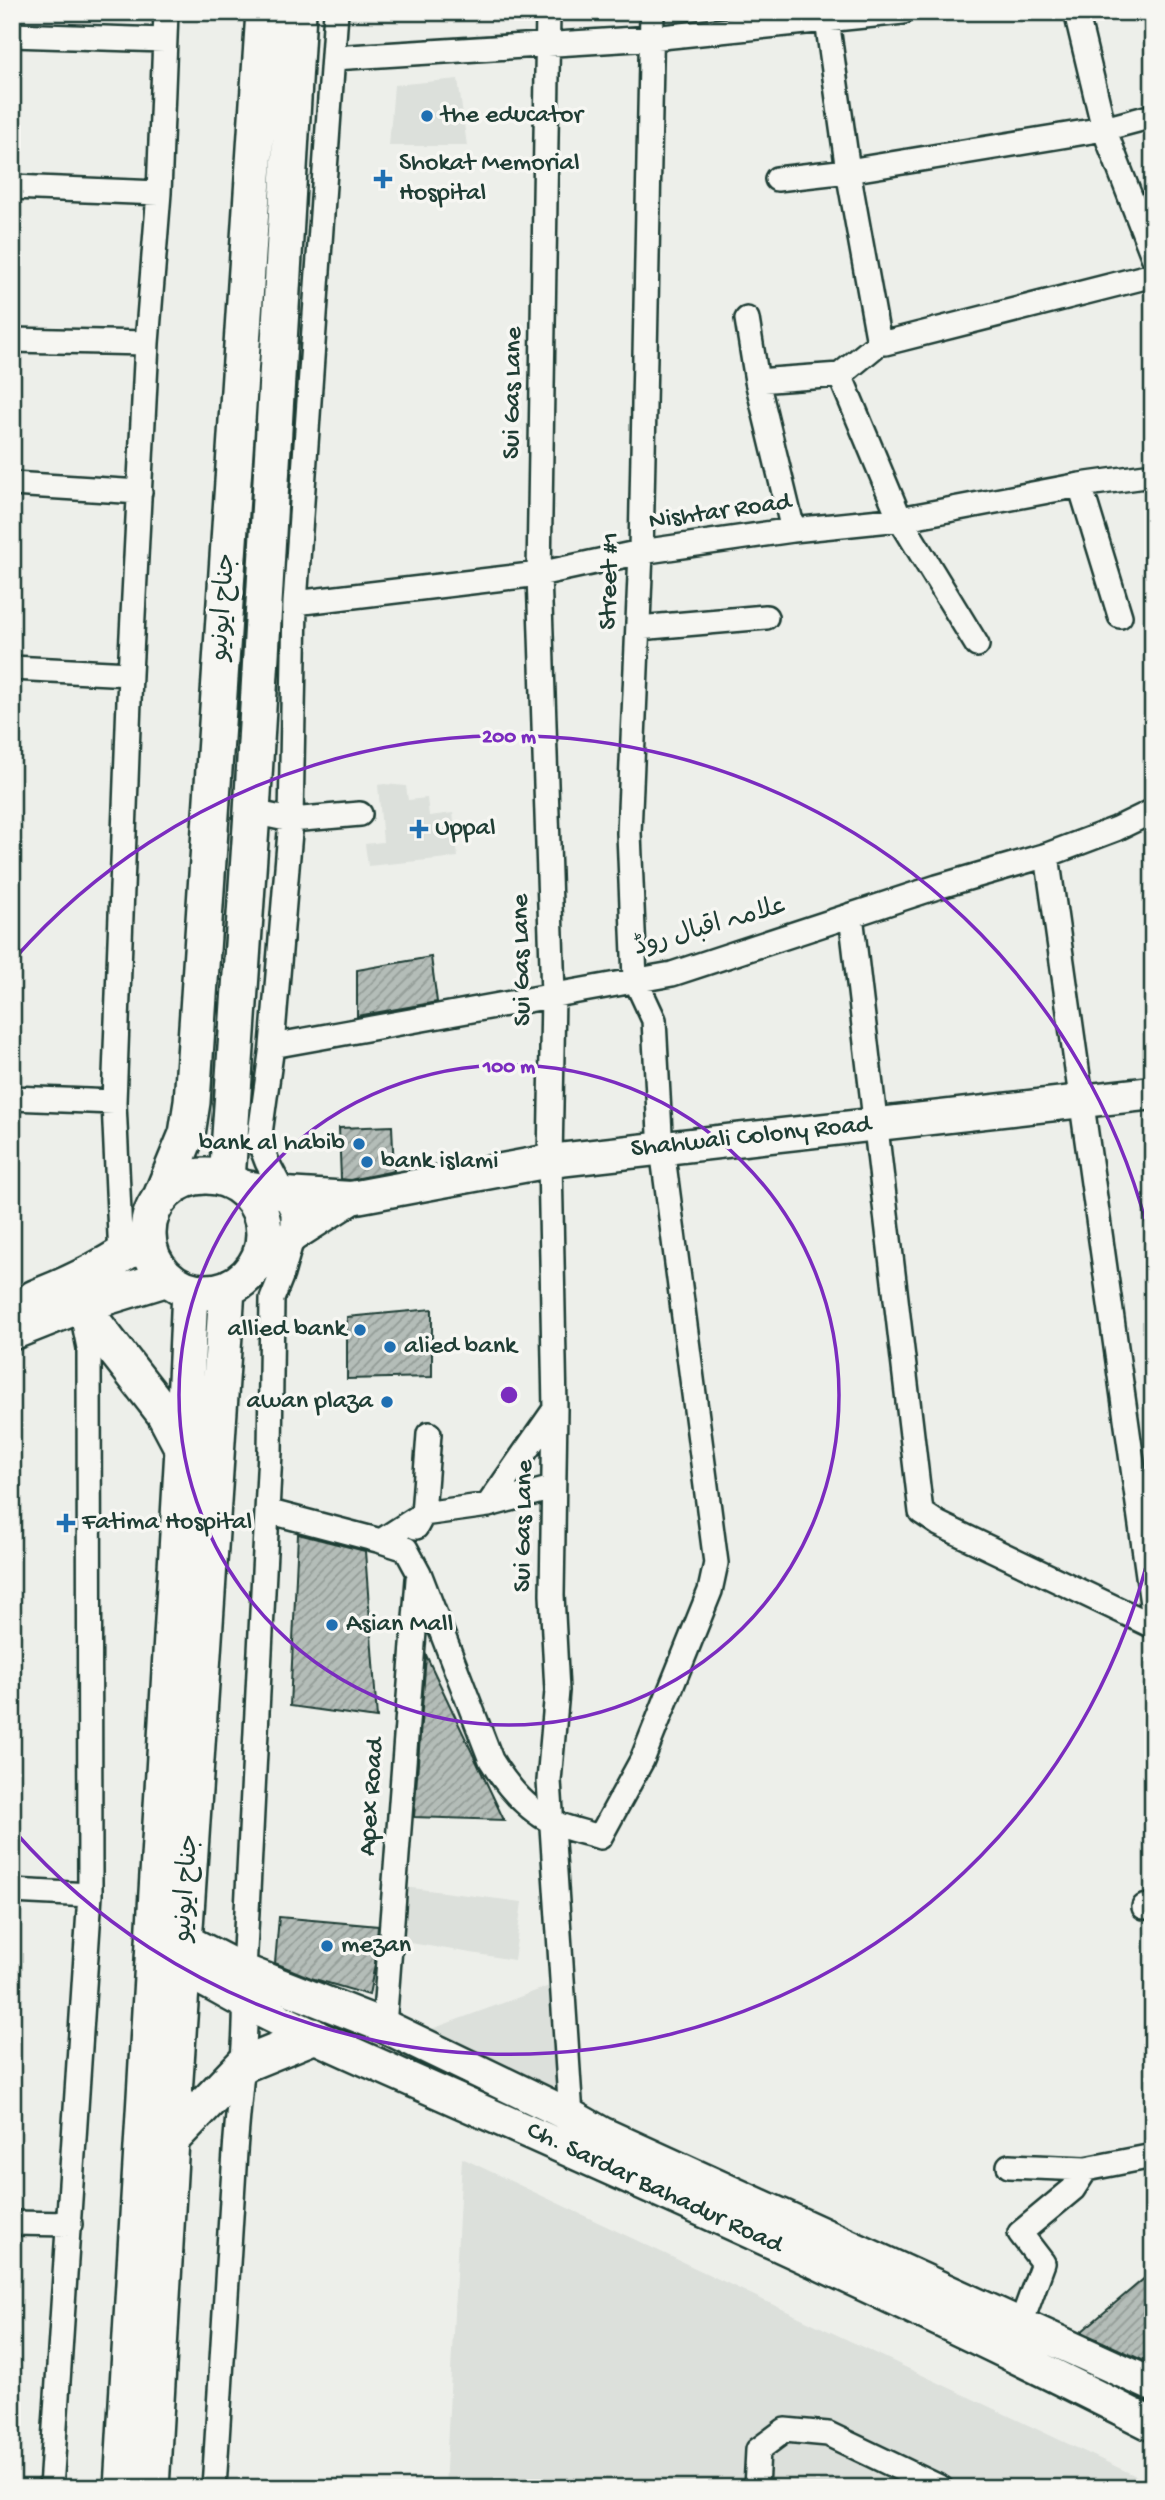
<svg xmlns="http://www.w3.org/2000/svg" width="1165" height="2500" viewBox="0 0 1165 2500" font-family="'Gochi Hand','Playpen Sans Arabic',sans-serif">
<defs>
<pattern id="building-hatch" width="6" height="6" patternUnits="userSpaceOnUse" patternTransform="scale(1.75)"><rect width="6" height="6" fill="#b4bdb8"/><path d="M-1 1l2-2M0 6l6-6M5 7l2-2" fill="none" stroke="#929b96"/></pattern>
</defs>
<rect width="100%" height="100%" fill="#edefea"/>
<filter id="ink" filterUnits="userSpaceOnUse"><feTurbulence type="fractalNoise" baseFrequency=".0143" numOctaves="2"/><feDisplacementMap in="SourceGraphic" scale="14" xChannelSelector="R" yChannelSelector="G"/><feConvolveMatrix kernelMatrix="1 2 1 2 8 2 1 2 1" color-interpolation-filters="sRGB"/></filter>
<g filter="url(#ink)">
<path fill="#dce0db" d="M458,79l9,67h-78l5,-61z
M384,784l22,2 2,14 19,-2 2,18 24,-3 5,44 -90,9 -3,-22 18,-2 -5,-57z
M404,1887l118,15 -8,58 -116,-19z
M555,1984l2,111 -142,-60z
M462,2158l691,326v4h-708z"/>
<path fill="url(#building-hatch)" stroke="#1f3d34" stroke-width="2" d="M431,957l6,45 -80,14v-46z
M392,1126l2,45 -44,9 -9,-1 -2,-51z
M432,1309v68l-85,2v-62z
M298,1534l67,17 12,167 -87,-12z
M426,1655l78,165 -90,-3z
M279,1917l99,9 -3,38 -6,31 -58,-17 -36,-15z
M1153,2271v94l-72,-33z"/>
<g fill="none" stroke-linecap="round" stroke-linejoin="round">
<defs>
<path id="minor" d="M548,12l-9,562 14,421 -3,166 5,248 -3,186 5,96 -8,90 22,335
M1076,12l28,117 49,127
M827,20l21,151 31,172
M12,35l152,5
M333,58l319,-20 251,-26
M777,179l71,-8 256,-42 49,-13
M12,187l147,6
M747,319l10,62 83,-6 39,-32h6l268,-68
M12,340l135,3
M840,375l60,144 77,126
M757,381l36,149
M12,484l128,8
M1080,485l40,131
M295,603l244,-29 102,-22 152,-22 107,-11 180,-34 73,-10
M638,628l128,-11
M12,668l118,6
M252,812l39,8 69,-6
M1047,855l106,756
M851,915l70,597 18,12 214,102
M272,1046l400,-72 265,-87 110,-32 69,-26 37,-18
M12,1098l102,4
M121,1257l-7,-155 16,-428 17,-331 12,-150 7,-181
M488,1505l67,-96
M267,1511l114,30 25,8 13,24 72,187c15,25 35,49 61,62 15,7 32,10 48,15l42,-77 68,-169 6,-28 -56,-430 -6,-113 -19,-41 -6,-146 12,-281 11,-540
M416,1527l7,-13 6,-80
M381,1541l42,-27 65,-9 65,-17
M12,1891l78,4
M1144,1907l9,-2
M384,2026l34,-447
M1009,2166l77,3
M12,2223l58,1
M1020,2326l23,-63 -23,-30 53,-44 13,-20 67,-13
M51,2488l39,-593 -1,-547 -7,-35
M214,2488c7,-112 14,-224 21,-336 4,-61 14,-120 9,-181l26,-519 2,-153 10,-25 11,-39v-23l-26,-50 -8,-21 13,-95 19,-226 4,-217 41,-591
M756,2488l2,-38 27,-20 43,4 113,54"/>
<path id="secondary" d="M240,1186l45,8 66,4 199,-37 603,-68
M240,1282l53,-47 58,-37
M162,1935l22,5 60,31 140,55 187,90 30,17 552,252
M158,1964c37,6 57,24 90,40 49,26 99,47 150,70 253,112 507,225 755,351"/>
<path id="primary" d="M148 1234a58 58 0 1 1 116 0a58 58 0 1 1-116 0Z
M227,1180l25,-368 46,-800
M161,1197l26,-63 5,-32 72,-1090
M35,1298c41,-16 78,-35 113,-61
M80,1305l84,108 19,36
M12,1332l68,-27 88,-27
M171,2140l73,-76 69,-28
M122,2488l61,-1039 7,-159
M151,2488l20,-348 56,-851"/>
</defs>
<use href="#minor" stroke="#1f3d34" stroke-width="28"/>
<use href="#secondary" stroke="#1f3d34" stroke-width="37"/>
<use href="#primary" stroke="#1f3d34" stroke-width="40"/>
<use href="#minor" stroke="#f6f6f2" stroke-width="23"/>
<use href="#secondary" stroke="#f6f6f2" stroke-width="32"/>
<use href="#primary" stroke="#f6f6f2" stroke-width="35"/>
</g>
</g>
<g fill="none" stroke="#7b2cbf" stroke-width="3.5">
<circle cx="509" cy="1395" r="330"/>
<path d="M1152 1543A660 660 0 0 1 15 1832M15 958A660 660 0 0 1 1152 1247"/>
</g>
<g fill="#1f6fb2" stroke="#f6f6f2" stroke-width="2.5">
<circle cx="427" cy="116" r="7"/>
<path d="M379.5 168.5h7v7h7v7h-7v7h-7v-7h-7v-7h7z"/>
<path d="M415.5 818.5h7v7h7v7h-7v7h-7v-7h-7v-7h7z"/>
<circle cx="359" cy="1144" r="7"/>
<circle cx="367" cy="1162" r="7"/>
<circle cx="360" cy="1330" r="7"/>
<circle cx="390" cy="1347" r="7"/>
<circle cx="387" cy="1402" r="7"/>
<path d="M62.5 1512.5h7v7h7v7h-7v7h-7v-7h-7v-7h7z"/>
<circle cx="332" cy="1625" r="7"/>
<circle cx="327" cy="1946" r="7"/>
</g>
<g text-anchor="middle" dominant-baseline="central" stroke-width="7" stroke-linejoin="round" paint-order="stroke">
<g font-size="26" fill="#1f3d34" stroke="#f6f6f2" text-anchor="start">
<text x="441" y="116">the educator</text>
<text x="399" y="164">Shokat Memorial<tspan x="399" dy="30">Hospital</tspan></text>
<text x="435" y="829">Uppal</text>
<text x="345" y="1144" text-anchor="end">bank al habib</text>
<text x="381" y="1162">bank islami</text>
<text x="346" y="1330" text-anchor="end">allied bank</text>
<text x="404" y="1347">alied bank</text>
<text x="373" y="1402" text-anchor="end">awan plaza</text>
<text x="82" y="1523">Fatima Hospital</text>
<text x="346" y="1625">Asian Mall</text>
<text x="341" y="1946">mezan</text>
</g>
<g font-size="26" fill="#1f3d34" stroke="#f6f6f2">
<text transform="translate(514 393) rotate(-89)">Sui Gas Lane</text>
<text transform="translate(720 513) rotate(-8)">Nishtar Road</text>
<text transform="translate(611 581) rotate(-88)">Street #1</text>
<text transform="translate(225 607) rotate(-86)">جناح ایونیو</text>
<text transform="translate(711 928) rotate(-16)">علامہ اقبال روڈ</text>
<text transform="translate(523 960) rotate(-91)">Sui Gas Lane</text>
<text transform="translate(751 1138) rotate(-6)">Shahwali Colony Road</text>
<text transform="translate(525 1526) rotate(-89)">Sui Gas Lane</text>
<text transform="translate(373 1797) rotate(-86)">Apex Road</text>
<text transform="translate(188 1888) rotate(-86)">جناح ایونیو</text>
<text transform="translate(654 2189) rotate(25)">Ch. Sardar Bahadur Road</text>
</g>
</g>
<circle cx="509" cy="1395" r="10" fill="#7b2cbf" stroke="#f6f6f2" stroke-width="3.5"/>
<g font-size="21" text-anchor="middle" font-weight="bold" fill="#7b2cbf" stroke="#f6f6f2" stroke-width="7" stroke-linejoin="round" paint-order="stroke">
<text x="509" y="742">200 m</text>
<text x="509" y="1072">100 m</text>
</g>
<rect width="1165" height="2500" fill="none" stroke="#f6f6f2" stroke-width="42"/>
<rect x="21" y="21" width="1123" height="2458" fill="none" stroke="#1f3d34" stroke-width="2.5" filter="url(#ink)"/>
</svg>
